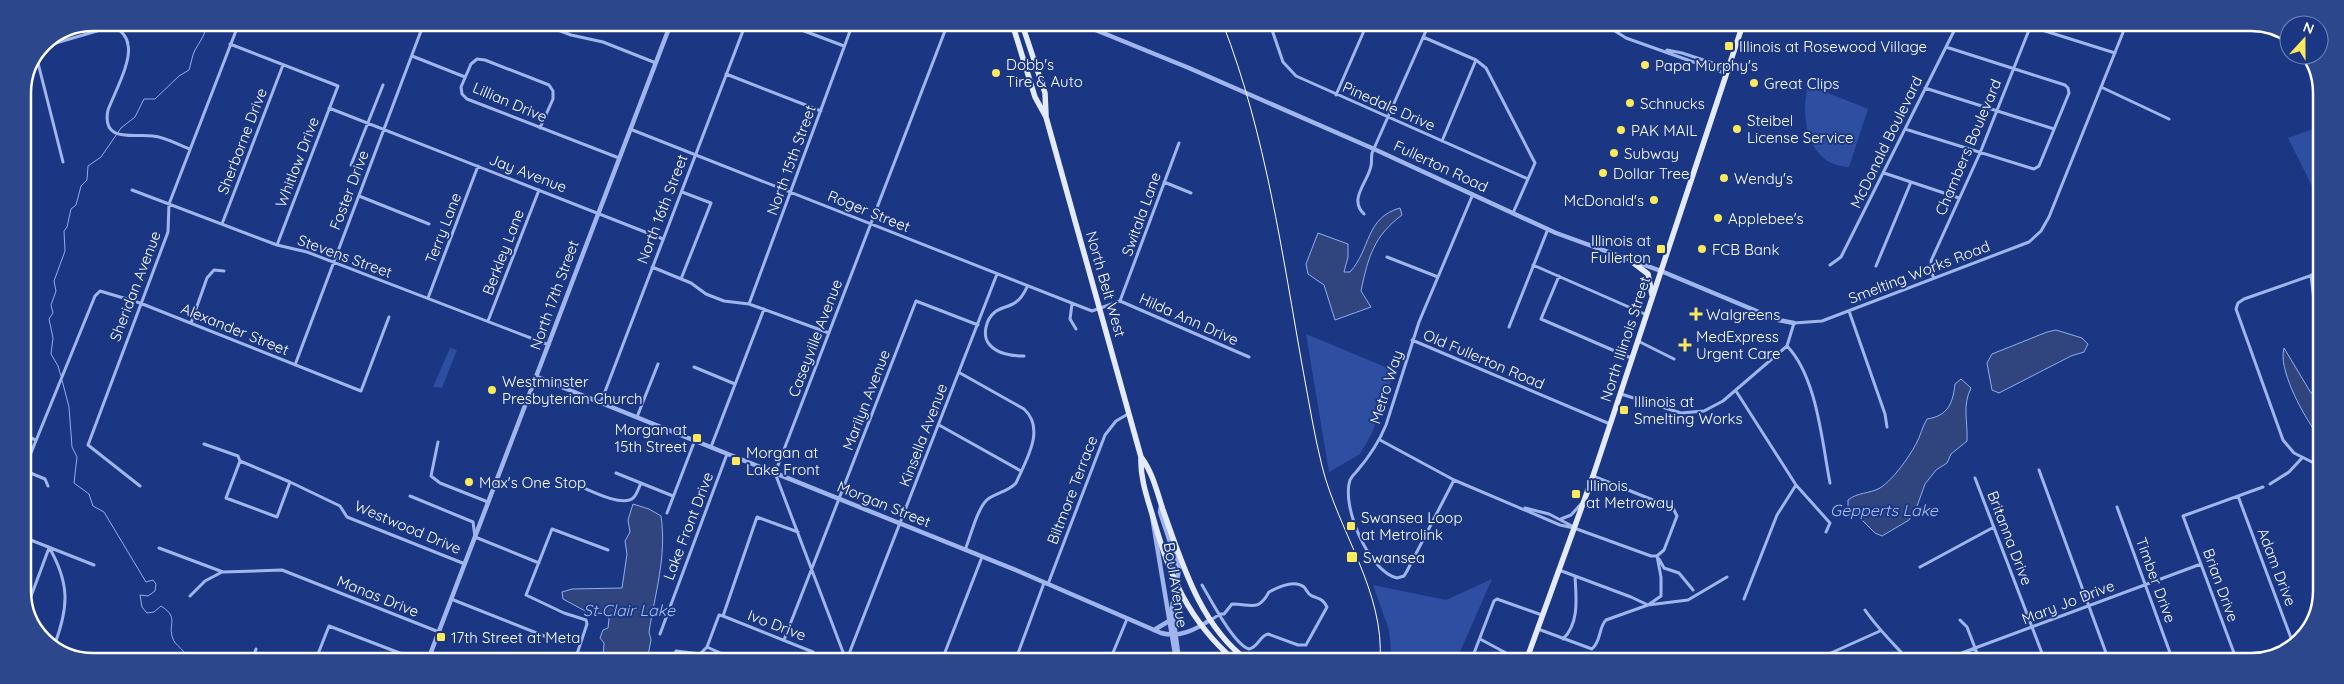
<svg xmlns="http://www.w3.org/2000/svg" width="2344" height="684" viewBox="0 0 2344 684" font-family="Quicksand,sans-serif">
<rect width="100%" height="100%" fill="#1b3783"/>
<path fill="#2e4ea2" d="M1808,85l60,24 -19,58c-42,-2 -49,-49 -41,-82z
M2321,126v78l-33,-66z
M1306,334l89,37 -23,62 -12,21 -31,18z
M450,348l7,2 -15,38 -9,-1z
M1492,579l-36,82h-64l-3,-31 -16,-45 73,15z"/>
<path fill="#30457e" stroke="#92aded" d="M1400,208l2,7c-28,21 -34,42 -41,76l10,16 -36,13 -11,-35 -16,-11 -2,-10 12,-31 30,11v13l-4,15h6c21,-23 15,-54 50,-64z
M2056,330l26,8 6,6 -4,8 -13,4 -72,37 -7,-3 -5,-27 5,-9 55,-22z
M2284,348l27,45 9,5v32l-7,-2c-12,-17 -35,-60 -29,-80z
M1961,379l10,9c-9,18 -3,33 -4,53l-16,13 -4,9 -11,7 -11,14 -9,25 -7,11 -27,16 -7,-3 -27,-27v-6c10,-8 21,-6 32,-12 13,-8 29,-31 36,-44 5,-9 6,-17 11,-25 21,-3 26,-16 28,-35z
M633,504l16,5 12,7c6,40 -6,77 -12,116l2,8 -4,20h-44l1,-17 -4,-5 3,-8 5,-2 1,-9 -3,-5 -19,-2 -24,-13 -1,-7 10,-3 50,-1 5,-34 -2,-13 5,-9 -2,-12z"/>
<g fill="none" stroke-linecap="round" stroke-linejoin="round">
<path stroke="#92aded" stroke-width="1" d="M61,376l-3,-10 -7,-12 2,-16 -4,-19 4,-6 -2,-8 5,-14 -2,-10 11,-30 -1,-20 3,-4 4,-18 5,-4 5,-19 6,-6 1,-14 13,-9 20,-29 14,-11 9,-18h11l24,-23 10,-6c2,-6 3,-14 6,-20 5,-9 12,-17 11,-27
M62,380l7,27 3,40 5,10 -3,26 15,11 4,12 11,6 42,70 7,-2 3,4 -1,7 -7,5 -8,-1 2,12 5,6 7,-1 7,-6c19,12 6,18 12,33 1,4 8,9 11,13v7"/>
<path stroke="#9fb5eb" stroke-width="3" d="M540,23l31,12 32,7 53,21
M783,23l61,23
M1270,24l13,38 13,14 232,103
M1604,24l22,14 101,36
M2026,25l89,28
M1272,31l20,-7
M1423,37l53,23 10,8 49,95 -22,50
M230,44l108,42 -61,159
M42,47l72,-21c7,5 13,10 14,19 4,16 -14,49 -20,65 -7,34 27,23 45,26 12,1 26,9 37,13
M1667,50l15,3 46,15
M412,56l53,21
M37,59l26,103
M726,74l95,37
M2101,87l68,32
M1925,88l129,41
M1336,95l31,-71
M329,108l334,131
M540,128l13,-29v-8l-4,-6 -64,-25 -8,-1 -6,5 -10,23 1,7 5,5 152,59
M630,129l462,182 28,-10 59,-158
M1905,129l129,40 5,-3 30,-73 -1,-5 -3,-3 -119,-38
M1442,141l34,-81
M351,165l32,-80
M1884,173l75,25
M1164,182l27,11
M132,190l145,55 30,7 242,93
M359,196l70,28
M1364,214c-16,-15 4,-32 7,-48 1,-4 0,-8 1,-13l57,-129
M222,224l61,-159
M1387,257l51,20
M1533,265l114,50
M1830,265l11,-8 116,-232
M1876,266l35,-84
M652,267l39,16 15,11 18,7 25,3 80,29
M2311,275l9,75
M1559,276l-18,43 90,39
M1933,277l-2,-16 49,-108 51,-128
M681,279l30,-76 -29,-11
M428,298l50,-132
M1120,301l129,56
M749,304l104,-281
M1072,304l-2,15 6,10
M1849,311l36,103 2,13
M488,321l51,-131
M191,323l16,-45 7,-8 10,1
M1509,327l39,-98
M1412,340l198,84
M1638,341l36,18
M1787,346c30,31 35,96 43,137
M1024,356c-12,0 -27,-2 -35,-12 -7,-9 -3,-25 6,-32 6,-5 15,-5 21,-10 6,-4 8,-9 11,-15
M295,365l129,-342
M694,367l41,17
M23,372l5,-16
M960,373l64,36c22,20 2,51 -8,74 -8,9 -19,9 -28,16 -10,7 -18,39 -23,51
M1736,391l60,94 34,38 -4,9
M1621,394l60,19 23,-2 19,-10 64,-55 7,-23 28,-2 207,-79 12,-11 8,-14 77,-192
M601,402l145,-379
M637,417l21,-53
M939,425l82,46
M23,435l13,5
M1380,440l74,40 106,45 14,3 77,28h6l7,-6 13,-34 -4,-8 -80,-32
M438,442l-7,34 9,7 48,19
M204,444l34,12 2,5
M711,447l53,-138
M240,461l50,21 50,24 7,11 118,47
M240,461l-14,37 51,19 13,-35
M2320,466l-26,-13 -11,-13 -47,-131 2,-6 6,-4 77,-27
M23,470l22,9 3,7
M24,470l71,-174 5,-5 40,12 221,88 28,-74
M2039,470l70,191
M616,473l57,23
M1975,478l70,183
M1454,480l-47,91 -3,5 -7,2c-28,-6 -56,-72 -47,-98 2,-4 4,-6 7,-9 12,-14 22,-29 29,-46l33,-103 54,-128
M575,484c12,5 49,25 59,13 3,-3 5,-10 7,-14
M2270,484l19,-12 13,-14
M140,486l-52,-41 80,-213 1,-28 70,-181
M410,496l63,26 2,15 64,26
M2238,496l56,150
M2117,507l56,154
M1525,508l24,6 25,13
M667,513l28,-73
M1561,519l10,-4 10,-11
M23,537l71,28
M49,547c21,37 20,60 5,99
M159,548l64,24 59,-2 157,62
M1659,559l5,9 15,5 14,17
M1920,567l74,-40
M1559,570l72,27 17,8 40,-5 39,-23
M1048,584l57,-149 11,-14 12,-7
M1202,585c9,15 32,60 47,64 10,-2 10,-13 19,-15l30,11h8l21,-38c-4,-8 -7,-8 -15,-11 -5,-2 -5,-6 -8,-9 -10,-8 -26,0 -35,5 -11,20 -17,12 -37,12l-8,10h-4l-9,6
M190,596l15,-15 17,-9
M451,599l111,44
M1744,599l33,-84 19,-30
M27,607l22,-59
M1865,610c13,19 29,34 44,51
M723,616l34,-99 41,15
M723,616l90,36 -3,8
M1960,620l7,7 13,34
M1538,629l54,20c10,-9 6,-21 14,-29l42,-15 13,-9v-19l-4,-21
M660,634l67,-180
M1480,639l41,22
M1563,639c17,-16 13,-43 12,-63
M784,640l132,-339 62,24
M707,647l29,13
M431,654l13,6
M1017,656l27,-73
M253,659l3,-10
M316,659l13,-33 89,34
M847,659l150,-385
M575,660l12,-36 -1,-4 -22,-7 -38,-18 26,-66 56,21
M673,660l3,-9 24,3 7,-7 12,-32 4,1
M846,660l-71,-187 173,-450
M942,660l40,-103
M1110,660l17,-41
M1471,661l23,-60 3,-2 45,16
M1813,661l67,-30
M1944,661l7,-4 250,-93
M2237,661l-54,-145 80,-29"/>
<path stroke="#9fb5eb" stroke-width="4.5" d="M1081,24l108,44 185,81 182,84 105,38 117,49 16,3
M537,377l481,194 143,62c18,5 34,-3 49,-13
M1161,506l-1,6 19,57 -7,39 7,52
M1152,516l24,144
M1154,630l15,-9
M428,660l243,-637"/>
<path stroke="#e4eaff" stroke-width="5.5" d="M1012,23l23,74 11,20 95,340c-1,21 6,40 12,60 16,58 35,103 81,143
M1022,24l23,69 1,22
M1631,261l17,13 4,21
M1141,457c12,16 16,35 22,53 19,53 37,115 84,150
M1526,661l67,-185 150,-452"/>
<path stroke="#fff" stroke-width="1" d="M1223,24c43,111 59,229 80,346 6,32 11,64 19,96 16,65 63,126 58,195"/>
</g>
<g fill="#fce95c" stroke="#1b3783" stroke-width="2">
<rect x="1724" y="41" width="10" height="10" rx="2.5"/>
<circle cx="1645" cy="65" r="5"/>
<circle cx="996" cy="73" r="5"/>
<circle cx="1754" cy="83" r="5"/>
<circle cx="1630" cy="103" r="5"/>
<circle cx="1737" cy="129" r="5"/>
<circle cx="1621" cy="130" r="5"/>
<circle cx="1614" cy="153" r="5"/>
<circle cx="1603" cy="173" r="5"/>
<circle cx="1724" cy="178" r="5"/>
<circle cx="1654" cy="200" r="5"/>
<circle cx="1718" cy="218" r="5"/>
<rect x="1656" y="244" width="10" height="10" rx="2.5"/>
<circle cx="1702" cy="249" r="5"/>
<path d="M1693.5 306.5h5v5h5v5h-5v5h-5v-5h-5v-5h5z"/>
<path d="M1682.5 337.5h5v5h5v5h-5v5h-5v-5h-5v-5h5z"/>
<circle cx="492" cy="390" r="5"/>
<rect x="1619" y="405" width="10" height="10" rx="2.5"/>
<rect x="692" y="433" width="10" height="10" rx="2.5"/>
<rect x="731" y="456" width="10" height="10" rx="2.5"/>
<circle cx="469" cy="482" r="5"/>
<rect x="1571" y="489" width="10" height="10" rx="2.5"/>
<rect x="1346" y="521" width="10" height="10" rx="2.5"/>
<rect x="1346" y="551" width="12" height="12" rx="2.5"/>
<rect x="436" y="632" width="10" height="10" rx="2.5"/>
</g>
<g text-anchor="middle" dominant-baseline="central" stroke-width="4" stroke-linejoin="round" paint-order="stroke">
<g font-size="15" fill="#fff" stroke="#1b3783" text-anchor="start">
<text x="1739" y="46">Illinois at Rosewood Village</text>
<text x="1006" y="64">Dobb's<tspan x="1006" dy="17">Tire &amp; Auto</tspan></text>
<text x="1655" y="65">Papa Murphy's</text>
<text x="1764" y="83">Great Clips</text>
<text x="1640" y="103">Schnucks</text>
<text x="1747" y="120">Steibel<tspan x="1747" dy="17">License Service</tspan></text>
<text x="1631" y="130">PAK MAIL</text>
<text x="1624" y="153">Subway</text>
<text x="1613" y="173">Dollar Tree</text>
<text x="1734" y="178">Wendy's</text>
<text x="1644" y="200" text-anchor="end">McDonald's</text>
<text x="1728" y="218">Applebee's</text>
<text x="1651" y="240" text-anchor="end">Illinois at<tspan x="1651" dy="17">Fullerton</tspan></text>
<text x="1712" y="249">FCB Bank</text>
<text x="1706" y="314">Walgreens</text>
<text x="1696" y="336">MedExpress<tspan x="1696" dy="17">Urgent Care</tspan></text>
<text x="502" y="381">Westminster<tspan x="502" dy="17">Presbyterian Church</tspan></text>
<text x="1634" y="401">Illinois at<tspan x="1634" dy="17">Smelting Works</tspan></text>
<text x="687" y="429" text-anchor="end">Morgan at<tspan x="687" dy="17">15th Street</tspan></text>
<text x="746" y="452">Morgan at<tspan x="746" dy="17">Lake Front</tspan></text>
<text x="479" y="482">Max's One Stop</text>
<text x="1586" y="485">Illinois<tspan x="1586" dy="17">at Metroway</tspan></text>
<text x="1361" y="517">Swansea Loop<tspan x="1361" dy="17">at Metrolink</tspan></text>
<text x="1363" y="557">Swansea</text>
<text x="451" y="637">17th Street at Meta</text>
</g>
<g font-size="15" fill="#fff" stroke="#1b3783">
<text transform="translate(510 102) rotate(23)">Lillian Drive</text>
<text transform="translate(1389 106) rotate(24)">Pinedale Drive</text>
<text transform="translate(242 141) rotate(-69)">Sherborne Drive</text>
<text transform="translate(1886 142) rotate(-64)">McDonald Boulevard</text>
<text transform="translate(1968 147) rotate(-67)">Chambers Boulevard</text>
<text transform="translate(791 160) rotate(-70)">North 15th Street</text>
<text transform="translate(297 162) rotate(-69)">Whitlow Drive</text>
<text transform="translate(1441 166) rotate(25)">Fullerton Road</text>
<text transform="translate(528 173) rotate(21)">Jay Avenue</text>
<text transform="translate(349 190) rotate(-69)">Foster Drive</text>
<text transform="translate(662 209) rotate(-69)">North 16th Street</text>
<text transform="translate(869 211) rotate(22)">Roger Street</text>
<text transform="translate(1141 214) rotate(-70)">Switala Lane</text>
<text transform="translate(443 228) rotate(-69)">Terry Lane</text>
<text transform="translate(503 252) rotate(-69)">Berkley Lane</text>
<text transform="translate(345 256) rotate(20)">Stevens Street</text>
<text transform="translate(1919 272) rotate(-21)">Smelting Works Road</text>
<text transform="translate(1106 284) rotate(74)">North Belt West</text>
<text transform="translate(135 286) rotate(-69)">Sheridan Avenue</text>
<text transform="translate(554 295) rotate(-70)">North 17th Street</text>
<text transform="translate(1189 319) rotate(24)">Hilda Ann Drive</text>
<text transform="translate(235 329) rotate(22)">Alexander Street</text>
<text transform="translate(815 338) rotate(-69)">Caseyville Avenue</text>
<text transform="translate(1625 339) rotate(-72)">North Illinois Street</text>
<text transform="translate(1484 359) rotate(23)">Old Fullerton Road</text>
<text transform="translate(1386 387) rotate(-72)">Metro Way</text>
<text transform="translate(866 400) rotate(-69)">Marilyn Avenue</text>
<text transform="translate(923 435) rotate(-69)">Kinsella Avenue</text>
<text transform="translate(1072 490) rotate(-69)">Biltmore Terrace</text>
<text transform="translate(884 504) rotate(22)">Morgan Street</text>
<text transform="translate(688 526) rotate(-69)">Lake Front Drive</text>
<text transform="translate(408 527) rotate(23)">Westwood Drive</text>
<text transform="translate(2010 538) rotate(69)">Britanna Drive</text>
<text transform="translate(2277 567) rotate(69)">Adam Drive</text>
<text transform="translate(2156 580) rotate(70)">Timber Drive</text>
<text transform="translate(1176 585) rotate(81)">Boul Avenue</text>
<text transform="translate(2221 585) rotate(70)">Brian Drive</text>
<text transform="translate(378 596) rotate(22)">Manas Drive</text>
<text transform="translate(2068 602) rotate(-21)">Mary Jo Drive</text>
<text transform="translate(777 625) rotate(21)">Ivo Drive</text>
</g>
<g font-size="16" font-style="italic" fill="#abbff2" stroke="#1b3783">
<text x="1884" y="510">Gepperts Lake</text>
<text x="629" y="610">St Clair Lake</text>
</g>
</g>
<path d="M0 0H2344V684H0ZM93 31H2251A62 62 0 0 1 2313 93V591A62 62 0 0 1 2251 653H93A62 62 0 0 1 31 591V93A62 62 0 0 1 93 31Z" fill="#2d478d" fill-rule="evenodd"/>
<path fill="none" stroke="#fff" stroke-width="2.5" d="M93 31H2251A62 62 0 0 1 2313 93V591A62 62 0 0 1 2251 653H93A62 62 0 0 1 31 591V93A62 62 0 0 1 93 31Z"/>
<g transform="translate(2304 40) rotate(21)"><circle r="24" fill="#1b3783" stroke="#7687b5"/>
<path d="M0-4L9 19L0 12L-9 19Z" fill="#fce95c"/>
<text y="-8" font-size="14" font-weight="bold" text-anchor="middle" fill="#ffffff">N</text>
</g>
</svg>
